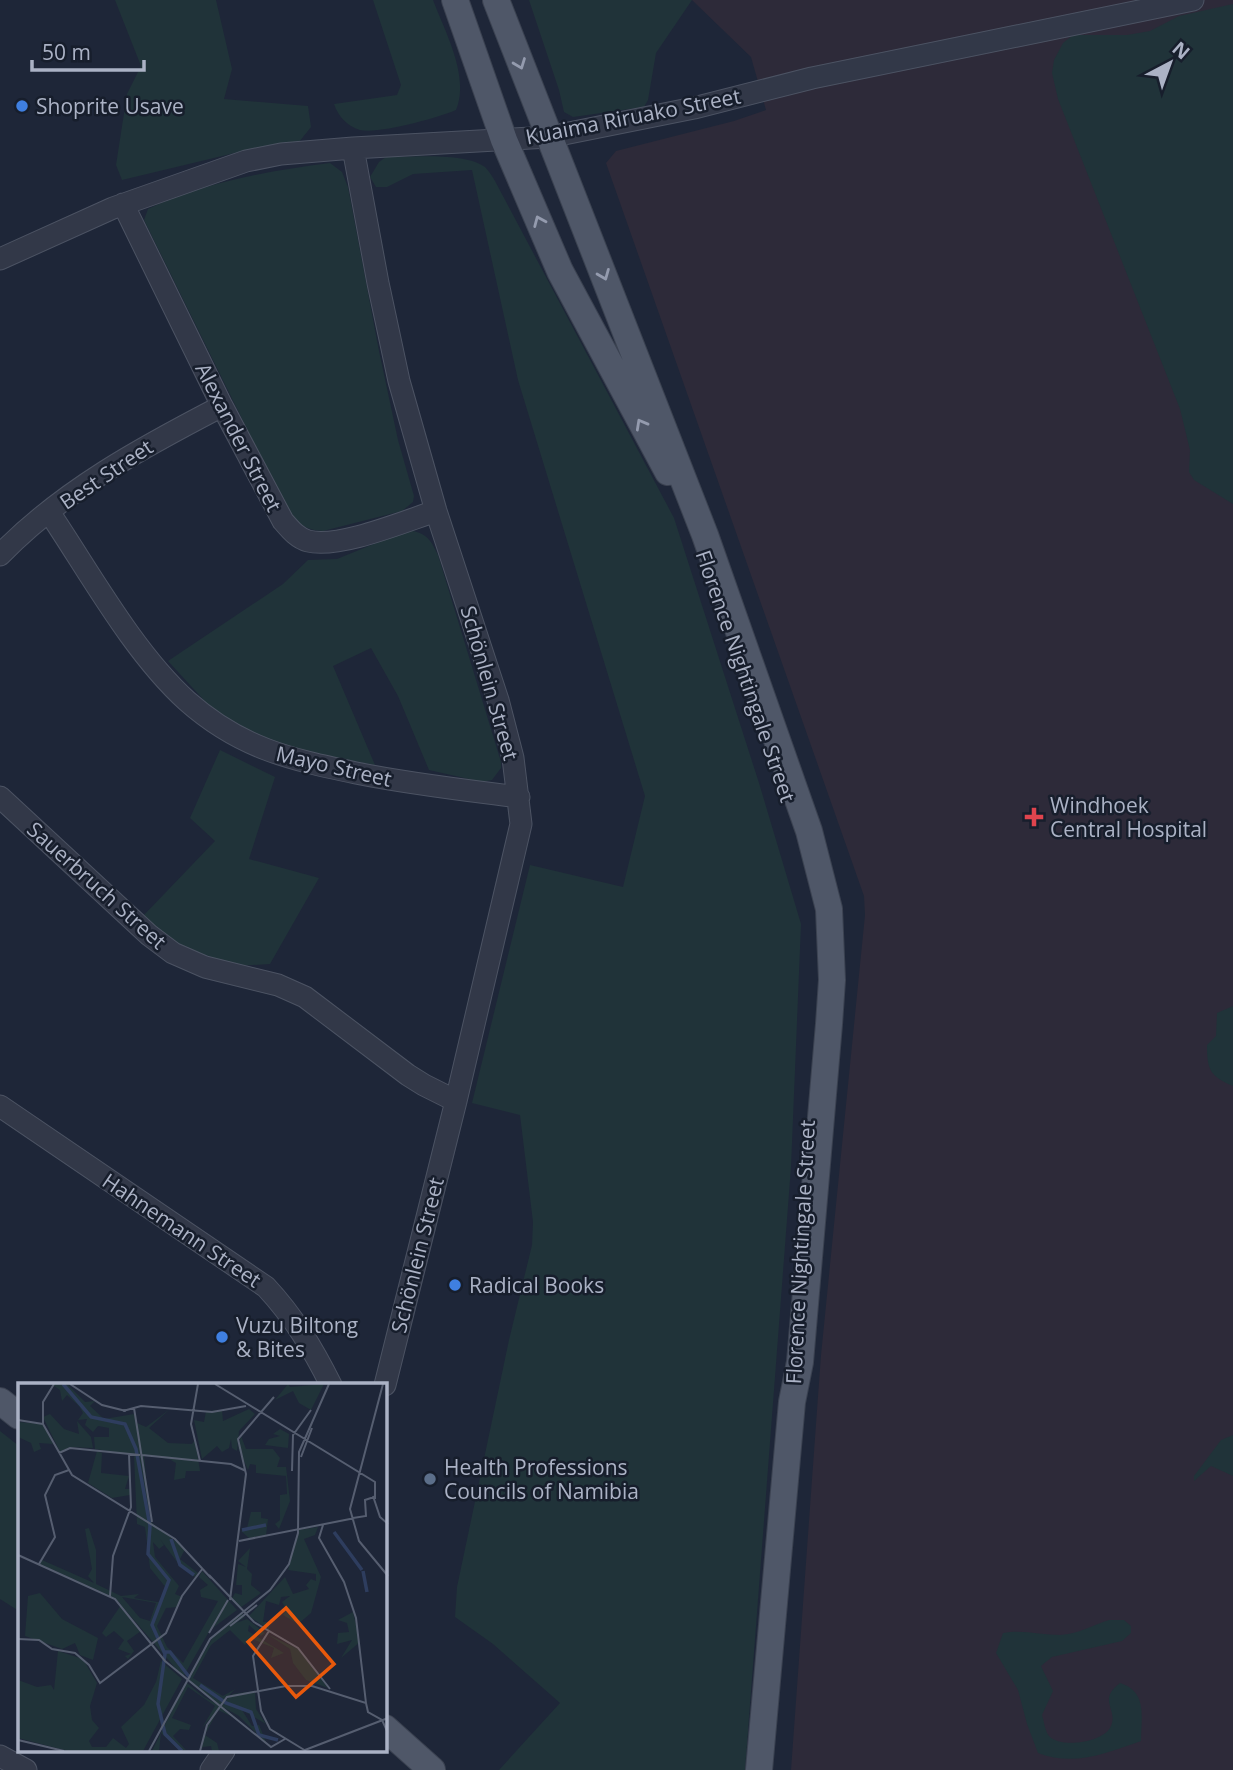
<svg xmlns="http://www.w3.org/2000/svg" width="1233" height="1770" viewBox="0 0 1233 1770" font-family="'Open Sans',sans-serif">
<rect width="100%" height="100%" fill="#1e2638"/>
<path fill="#2d2a39" d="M692,0h541v1770h-442l30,-415 44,-440 -1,-19 -258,-733 10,-12 118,-30 32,-11 -15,-53z"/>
<path fill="#203339" d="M115,0h101l16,69 -8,30 84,7 3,21 -12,15 -56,9 -121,29 -6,-15 11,-71 14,-28z
M373,0h60c12,32 37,76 23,110 -19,8 -76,24 -96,20 -13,-4 -22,-14 -26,-26l63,-9 4,-10z
M529,0h163l-36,53 -8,47 -4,7 -71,10 -9,-5 -5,-22z
M1233,4v500l-39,-24 -5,-8 1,-22 -10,-41 -122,-310 -6,-26 2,-13 9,-17 10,-8h54l23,-4 29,-15z
M386,157c25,0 79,-5 99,10 4,4 7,9 10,14l179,337 85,265 42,141 -10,243 -46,603h-246l61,-67 -67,-59 -38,-27 2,-30 52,-247 23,-95 1,-23 -13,-107 -48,-12 58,-238 93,22 22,-91 -127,-416 -46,-210 -59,4 -26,13h-11l-6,-10 9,-15z
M330,163l12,9 6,15 31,164 19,89 16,56 -1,6 -11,9 -79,20c-18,0 -29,-10 -38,-25l-141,-286 4,-11c58,-27 120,-38 182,-46z
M408,530c18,3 22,8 30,25l63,207v6l-9,12 -10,2 -53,-12 -31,-74 -27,-48 -38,18 42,99 -105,-19 -58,-37 -44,-48 115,-77 25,-24 29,-1z
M220,750l55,27 -26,82 70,19 -49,86 -34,2 -52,-16 -20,-14 -20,-21 71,-74 -25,-23z
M1233,1006v80c-23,-10 -26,-16 -26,-41l9,-9 1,-23z
M0,1431l19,15v165l-19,-12z
M1233,1435v41l-22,-10 -17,15v-5l27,-36z
M1109,1620h15l7,6v7l-9,8 -70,16 -11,9 12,25 -11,24c2,6 3,16 7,21 12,13 53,6 61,-8 10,-18 -14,-27 10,-45 28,9 21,34 21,58 -34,12 -67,26 -103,12l-11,-29 -9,-34 -22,-37 7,-20c19,-4 38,2 57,2 18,-1 33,-10 49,-15z"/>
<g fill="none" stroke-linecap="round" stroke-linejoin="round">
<defs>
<path id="minor" d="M353,148l25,135 21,98 37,130 62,189 15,58 8,66 -65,277 -71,284
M123,204l99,202 61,115c7,8 14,17 25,20 31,8 97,-20 128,-30
M0,259l113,-51 133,-47 35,-7 72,-6 196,-11 145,-29 118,-30 381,-78
M49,512c41,61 84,140 138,189 53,47 102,58 169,72 54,11 108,17 163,24
M0,555c63,-65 143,-108 222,-149
M0,797l149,138 24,18 32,14 73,18 27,12 103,78 16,10 32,16
M0,1106l266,181c28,30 47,62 65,98
M0,1756l26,14
M211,1770l13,-19"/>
<path id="major" d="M455,0l49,140 56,131 108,201
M496,0l209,535 104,296 20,78 3,71 -3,44 -29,338 -8,40 -33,368
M0,1401l19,15
M385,1728l47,42"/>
</defs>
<use href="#minor" stroke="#4c5363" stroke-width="23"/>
<use href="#major" stroke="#3b4251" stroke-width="28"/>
<use href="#minor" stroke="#323848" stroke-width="21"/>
<use href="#major" stroke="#4f5768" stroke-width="26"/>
</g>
<defs><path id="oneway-chevron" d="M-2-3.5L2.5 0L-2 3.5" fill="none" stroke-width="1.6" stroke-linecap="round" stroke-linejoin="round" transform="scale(1.75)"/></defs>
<g stroke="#949bae">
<use href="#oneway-chevron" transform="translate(520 64) rotate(69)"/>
<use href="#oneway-chevron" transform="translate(539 221) rotate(-113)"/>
<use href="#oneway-chevron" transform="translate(604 275) rotate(68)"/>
<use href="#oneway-chevron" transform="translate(641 424) rotate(-119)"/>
</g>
<g fill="#3f7fe0" stroke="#171e2c" stroke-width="2.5">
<circle cx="22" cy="106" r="7"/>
<circle cx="455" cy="1285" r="7"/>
<circle cx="222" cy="1337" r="7"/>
</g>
<path fill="#e0444e" stroke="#171e2c" stroke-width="2.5" d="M1030.5 806.5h7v7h7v7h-7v7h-7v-7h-7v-7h7z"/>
<circle fill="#5c6f8a" stroke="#171e2c" stroke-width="2.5" cx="430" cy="1479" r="7"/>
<g text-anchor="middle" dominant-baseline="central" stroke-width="5" stroke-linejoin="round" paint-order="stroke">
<g font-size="21" fill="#abb2c5" stroke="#171e2c" text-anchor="start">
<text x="36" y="106">Shoprite Usave</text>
<text x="1050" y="805">Windhoek<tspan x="1050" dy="24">Central Hospital</tspan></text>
<text x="469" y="1285">Radical Books</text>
<text x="236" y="1325">Vuzu Biltong<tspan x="236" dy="24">&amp; Bites</tspan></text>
<text x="444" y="1467">Health Professions<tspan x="444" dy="24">Councils of Namibia</tspan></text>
</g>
<g font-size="21" fill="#abb2c5" stroke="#171e2c">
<text transform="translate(633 116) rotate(-11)">Kuaima Riruako Street</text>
<text transform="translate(239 437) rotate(63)">Alexander Street</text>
<text transform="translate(106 474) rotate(-34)">Best Street</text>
<text transform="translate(746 676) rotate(71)">Florence Nightingale Street</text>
<text transform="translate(490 683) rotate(74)">Schönlein Street</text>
<text transform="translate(334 766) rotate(13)">Mayo Street</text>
<text transform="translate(97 885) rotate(42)">Sauerbruch Street</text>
<text transform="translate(182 1230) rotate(34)">Hahnemann Street</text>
<text transform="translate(800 1252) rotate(-87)">Florence Nightingale Street</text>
<text transform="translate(417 1255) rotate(-76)">Schönlein Street</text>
</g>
</g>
<g transform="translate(18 1383)">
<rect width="369" height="369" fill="#1e2638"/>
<path d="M33,1l17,1 17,17 10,-1 -5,5 14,13 30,-5 3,9 9,4 24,-18 -21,19 19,15 24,1 3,-4 5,31h-14l-1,7 -11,2 2,-17 -7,-4 -25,-4 6,66 35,28 -5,10 18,14 -3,4 -15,-11 -20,-27 4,6 -5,4 -6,-7 2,15 24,29 -4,8 7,3 -4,10 -12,1 -9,18 10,21 16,16 35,-62 -17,-4 -1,-7 8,-5 -9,-8 3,-6 35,39 -27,20 -27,47 -68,-79 -75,-34 2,-4 52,23 -6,-7 4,-7 -7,-40 4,-1 7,22v34l25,12 18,-2 -5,4 23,4 5,-1 5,-12 -17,-21 -5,-41 -8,-3 -3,-69 -39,-6 -1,-12h15v-9l-11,-2 -5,6 -8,-7 2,-6 -9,1 5,-7 -4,-7 -12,-11 -5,6 -2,-11zM104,214l34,6 -6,18 -10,-3zM270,1l2,3 34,-3 -13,26 -12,-7 -6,-12 -18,9zM231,26l6,5 -16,17 -2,20 -5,-3 -1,-9 -2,9 -7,4 -5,-6 -15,13 -8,-39 10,2 2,-11 16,-1 1,11zM32,31l14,15 15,5 -2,-13 14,16 2,11 -23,-1 -10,5 -17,-35zM0,39l25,2 10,20 -14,-1 2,6 -7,3 -3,-9 -13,-6zM262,46l9,5 -1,14 -23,-3 4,-6 11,-3 -7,-2zM223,53l5,13h27l7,9 -3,9h9l4,34 -11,28 -4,-5 5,-4v-25l7,-1 -1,-18 -30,-3v-8l-6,-1 -2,6 -10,-22zM79,68l5,2 -1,20 28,3 -4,13h5v6l-18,3 -24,-15zM233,129h10v6l7,1 -2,16 -17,3 -8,-7 6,-3zM300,144l-3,8 -11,4 17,38 -10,36 -13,11 -15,-9 3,-6 -4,-7 8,-6 -9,1 -2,8 -13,-4 -3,21h6v8l-20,-14 36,-39 8,17 16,-5 -3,-4 5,-6 5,2v-7l-28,-4 11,-40zM232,165l-3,21 5,5 -1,11 10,8 -21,15 -9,-8 4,-7 7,2v-10h-6l2,-21 8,3 -8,-6zM22,210l22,26 36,19 -5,22 -13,-5 -5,-12 -13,6 -37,-13 3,-40zM103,222l20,26 -14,10 7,10 -6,8 -3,-3 6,-2 -13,-5 6,-9 -10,-9 -8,6 -4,-4zM335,229l7,30 -19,16 11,-18 -15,4 1,-11 11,-1 -2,-9 -9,-3zM223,230l4,4 -9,6 11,-4 18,14 -4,3 -12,-11 -1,6 36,22 -13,5 3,-10 -24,-10 -5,7 -15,-15 -19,15 -18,33 30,18 12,-7 -14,15 12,-10 22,-3 1,18 10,15 -24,-14 10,16 7,-1 8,19 -28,-28 -16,-9 16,13 -21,-10 -13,25 12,8 2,8h-7l-1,-5 -8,1 -2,4 4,-21 13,-21 -16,19 13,-22 -27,-19 -16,31 19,7 -2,5 -9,-1 -7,7 13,14 -6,1 -19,-18 -2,18h-7l34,-69 18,15 13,7 -30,-24 28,-46zM249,251l31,15 30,39 -22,-8 -13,-17 -3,-14zM40,268l25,8 14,24 -7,23 2,14 7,8 -10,13 3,6h14l7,-9 13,10 3,-4 -8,-17 23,-22 12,-23 5,-21 21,18 -39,72h-75l-50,-13v-58l19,7 14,-2 3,5z" fill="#203339" fill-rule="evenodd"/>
<path fill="none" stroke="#2e3d5e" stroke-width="3.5" d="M45,1l28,33 34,7 11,25 14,77 -2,28 21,26 -17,45 13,29 -7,50 7,30 17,17M224,147l24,-5M316,149l28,38M153,156l9,26 14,10M345,188l4,21M147,269h5l20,26M182,302l26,18 25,9 8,23 19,5"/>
<path fill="none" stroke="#565e70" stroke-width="2" d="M36,1l-11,18v22l29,51 103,64 36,39M52,1l32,21 24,6M180,1l-7,40 9,37M197,1l160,98v17M365,1l-33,125 9,32 29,35M116,25l18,114M105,28l18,-5 71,6 34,-6M0,37l25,4M41,70l11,-5 70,7M124,72l89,9 15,7M283,74l11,-29M274,88l1,-36 18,-25M355,113l7,21 8,7M335,135l13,-2 -1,-16 9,-3M305,142l-4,13 25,44 12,36 10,85M221,158l116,-23M0,172l97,44 50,62 55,45M21,181l16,-27 -10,-42 10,-20 14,-5M191,192l45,47 44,26 32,41M92,213l3,-40 18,-49 -2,-53M212,217l16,-126 -8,-35 36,-42M212,243l27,-21M251,248l-16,25 8,55 9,18 36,22M191,250l19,-33M0,256l21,1 13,9 23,4 14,12 11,18 66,-50 16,-37 21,-28M202,323l51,41 14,-8M0,357l46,11M287,367l83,-32M131,368l61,-112 60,-49 19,-26 9,-31 1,-81 30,-68M182,368l7,-26 20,-28 59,-11h26l54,17 2,9 14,8 6,13"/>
<path fill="#e8590c" fill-opacity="0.15" stroke="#e8590c" stroke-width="3.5" d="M268,225l48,56 -38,33 -48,-55z"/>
<rect width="369" height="369" fill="none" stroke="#abb2c5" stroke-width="3.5"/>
</g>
<g transform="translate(1170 63) rotate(41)" stroke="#171e2c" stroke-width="5" paint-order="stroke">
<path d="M0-5L12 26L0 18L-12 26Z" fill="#abb2c5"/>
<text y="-10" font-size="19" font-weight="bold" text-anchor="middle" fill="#abb2c5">N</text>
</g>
<path d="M32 60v10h112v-10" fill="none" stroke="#abb2c5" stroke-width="3.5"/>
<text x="42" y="60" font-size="21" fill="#abb2c5" stroke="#171e2c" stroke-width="5" paint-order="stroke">50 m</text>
</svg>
